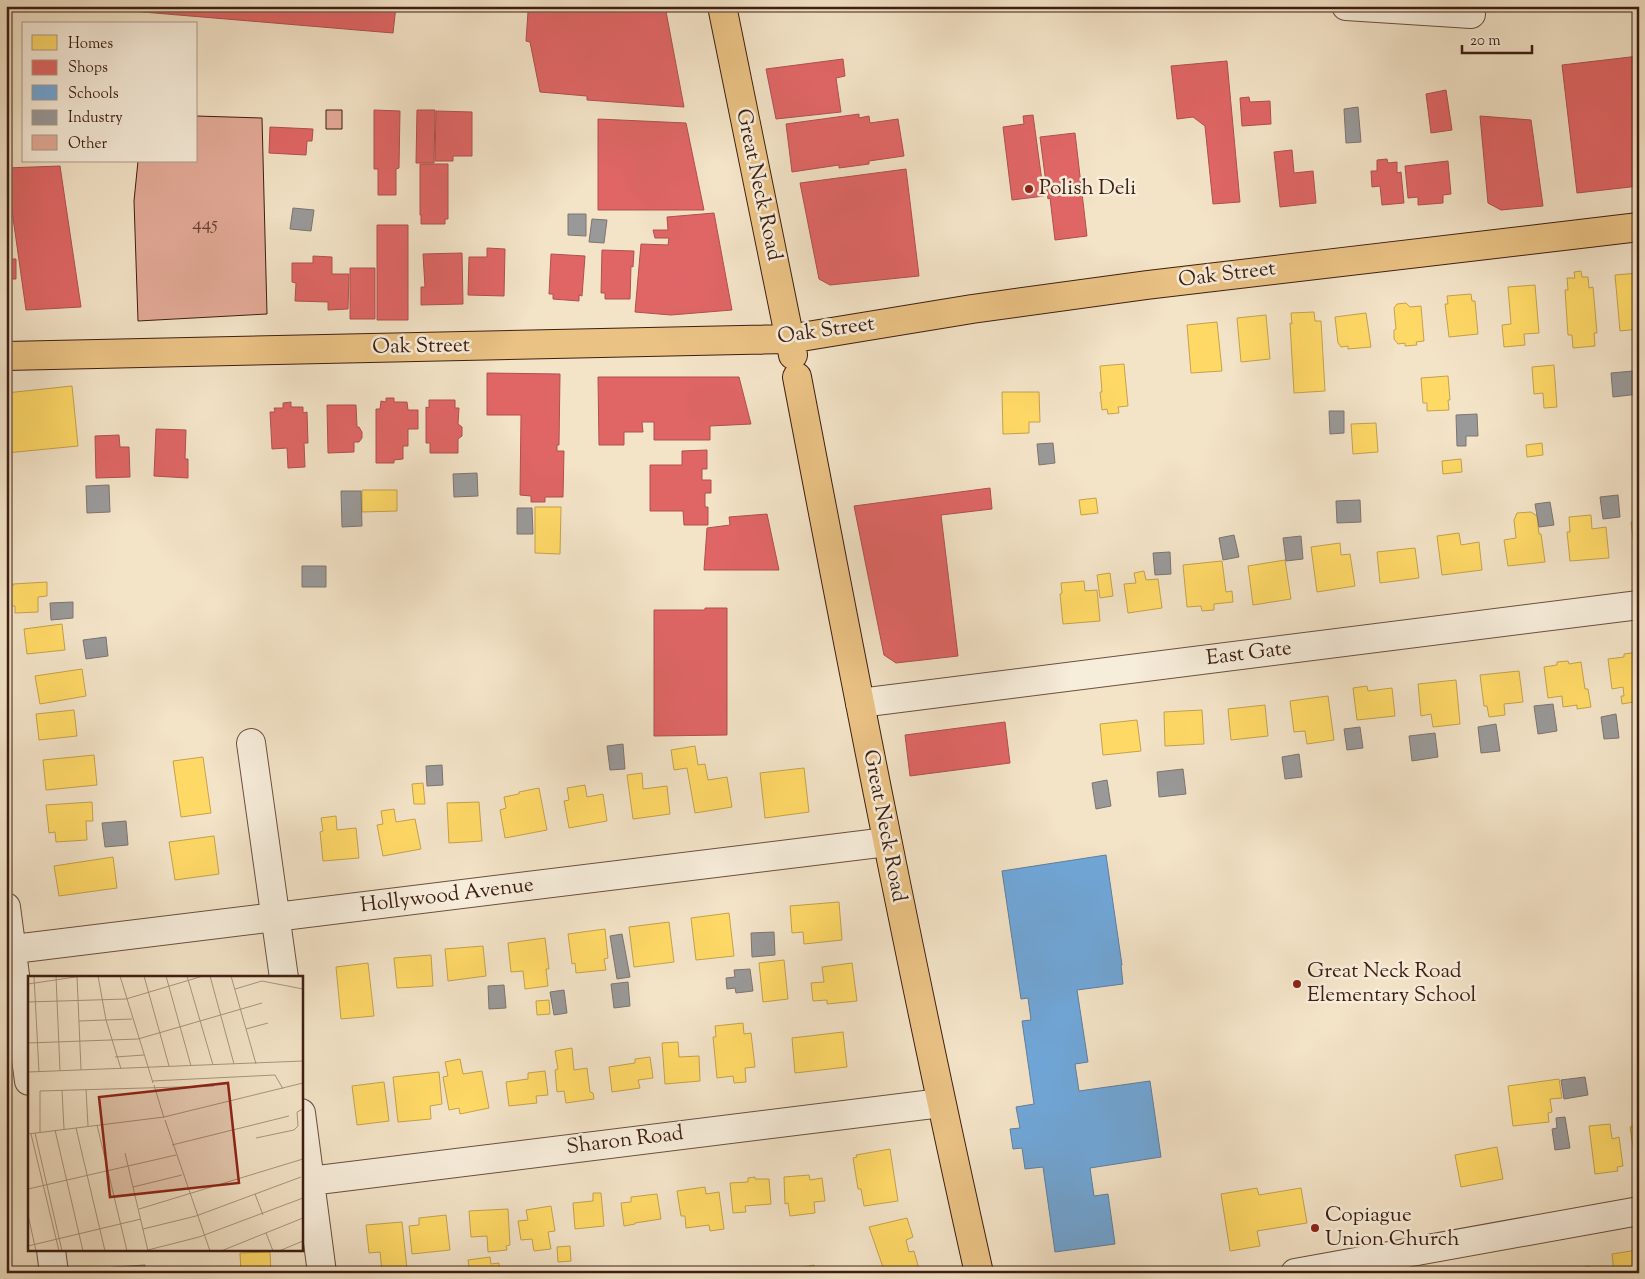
<svg xmlns="http://www.w3.org/2000/svg" width="1645" height="1279" viewBox="0 0 1645 1279" font-family="'Sorts Mill Goudy',serif">
<rect width="100%" height="100%" fill="#f3e3c7"/>
<filter id="stains"><feTurbulence type="fractalNoise" baseFrequency=".004" numOctaves="4"/><feColorMatrix values="0 0 0 0 .2 0 0 0 0 .09 0 0 0 0 .02 0 0 0 .5 -.17"/></filter>
<radialGradient id="worn" r=".72"><stop offset=".6" stop-color="#630" stop-opacity="0"/><stop offset="1" stop-color="#630" stop-opacity=".3"/></radialGradient>
<path fill="#ffd966" stroke="#c5a14d" d="M1581,271l1,6h6l1,11 4,-1 4,46h-3l1,13 -22,2 -1,-13h-4l-3,-45h3l-1,-12h8l-1,-6z
M1639,273v56l-19,2 -5,-56z
M1535,285l4,48 -15,1 1,11 -21,2 -2,-22 9,-1 -3,-37z
M1471,294l1,7h3l3,33 -29,3 -4,-33h3l-1,-8z
M1406,303l4,4 11,-1 3,35 -8,1 1,3 -12,1v-3l-7,1 -4,-5v-9l2,-1 -2,-21 3,-4z
M1314,312l1,9h6l4,70 -31,2 -4,-70 2,1 -1,-11z
M1366,313l5,34 -23,2v-3l-7,1 -3,-4 -3,-26z
M1266,315l4,44 -29,3 -4,-44z
M1217,322l5,49 -31,2 -4,-48z
M1124,364l4,42 -10,1 1,6 -11,1 -1,-5 -5,1 -2,-18h2l-2,-26z
M1554,365l3,42 -13,1 -1,-15 -9,1 -2,-27z
M1448,376l2,24h-2l1,10 -22,1v-8h-4l-2,-25z
M72,386l6,60 -72,7v-60z
M1002,392h37l1,30h-11v11l-26,1z
M1376,423l2,29 -25,2 -2,-30z
M1542,443l1,12 -16,2 -1,-12z
M1461,459l1,13 -19,2 -1,-13z
M362,490h35v21l-35,1z
M1096,498l2,15 -17,2 -2,-15z
M535,507h26l-1,47 -25,-1z
M1531,512l6,4 2,18h2l4,28 -37,4 -4,-26 12,-2 -2,-18 3,-7z
M1591,515l1,14 14,-2 3,31 -39,3 -3,-29h3l-1,-15z
M1631,522h8v30l-4,1z
M1459,533l2,12 18,-3 3,28 -40,5 -5,-39z
M1340,543l1,12 9,-1 5,32 -38,6 -6,-45z
M1415,548l4,30 -39,5 -3,-31z
M1285,560l6,39 -38,6 -5,-39z
M1222,561l4,31 6,-1 1,11 -19,2v6l-12,1 -1,-5 -14,1 -4,-42z
M1144,571l2,9 12,-1 4,29 -34,5 -4,-29 12,-1 -2,-10z
M1110,573l3,23 -13,2 -3,-23z
M1084,581l1,10 12,-1 3,31 -37,3 -3,-30 2,-1 -1,-10z
M47,582v14l-9,1v15l-23,1v-7h-9v-19l7,-1v-2z
M62,624l3,26 -38,4 -3,-25z
M1639,652v49l-17,3 -1,-8h3l-1,-9 -11,2 -4,-30 16,-2v-3z
M1568,661l1,3 12,-2 4,27h3l3,18 -14,2v-4l-14,2 -1,-11 -14,2 -4,-31 13,-2v-3z
M82,669l4,27 -46,8 -5,-28z
M1519,671l4,31 -19,2 1,11 -16,2 -2,-11h-3l-4,-31z
M1456,680l4,44 -27,3 -2,-13 -10,2 -3,-32z
M1367,686l1,5 24,-3 3,28 -38,4 -4,-32z
M1328,696l6,44 -27,4 -2,-13 -11,1 -4,-31z
M1265,705l3,31 -37,4 -3,-31z
M74,710l3,26 -38,4 -3,-26z
M1202,710l2,34 -39,2 -1,-34z
M1137,720l4,31 -38,4 -3,-31z
M695,746l3,19 7,-1 3,16 19,-3 5,30 -37,6 -8,-45 -13,2 -3,-20z
M94,755l3,30 -51,5 -3,-30z
M203,757l8,56 -30,4 -8,-56z
M804,768l5,44 -44,6 -5,-45z
M642,773l1,16 24,-3 3,28 -37,5 -6,-44z
M423,783l2,21h-11l-2,-20z
M585,785l2,12 16,-3 4,27 -38,7 -5,-27 5,-1 -2,-12z
M539,788l8,42 -42,8 -5,-28 6,-2 -2,-11 15,-3v-2z
M92,802l1,19h-7l1,19 -31,2 -1,-10 -6,1 -3,-28z
M479,802l3,39 -33,2 -2,-40z
M394,809l2,13 19,-3 6,30 -38,7 -6,-31 6,-1 -2,-13z
M336,816l1,14 19,-2 3,30 -36,3 -3,-29 3,-1 -2,-13z
M214,836l5,38 -44,6 -6,-38z
M113,857l4,31 -58,8 -5,-30z
M839,902l3,38 -38,4 -1,-12 -11,1 -2,-27z
M729,913l5,43 -38,4 -5,-42z
M669,922l5,40 -40,5 -5,-40z
M605,929l3,29 -4,1 2,11 -30,3 -1,-10 -3,1 -4,-30z
M545,938l4,31h-3l2,17 -23,3 -2,-18 -12,1 -3,-29z
M483,946l3,30 -38,5 -3,-32z
M431,955l2,31 -36,2 -3,-30z
M784,960l4,39 -25,3 -4,-39z
M368,963l6,53 -33,3 -5,-52z
M852,963l5,38 -30,3v-4l-14,1 -2,-18 13,-1 -2,-15z
M549,1000l1,14 -13,1 -1,-14z
M743,1023l1,11 7,-1 4,34 -10,1 1,14 -12,1 -1,-7 -16,2 -4,-41h3l-1,-11z
M843,1032l4,35 -52,6 -3,-35z
M678,1042l1,15 20,-1 1,25 -35,3 -3,-41z
M572,1048l2,22 13,-2 3,24 3,1 1,6 -28,4 -2,-12 -7,1 -2,-22 3,-1 -3,-18z
M650,1057l3,21 -15,2 2,8 -28,4 -3,-25 26,-4v-4z
M460,1059l3,15 19,-3 7,37 -29,6 -1,-6 -10,2 -6,-33 5,-1 -3,-14z
M545,1071l3,24 -12,1 1,7 -28,3 -3,-24 22,-3v-6z
M439,1072l3,32 -12,2 1,13 -33,3 -5,-45z
M1559,1079l3,19 -12,1 2,13 -4,1 1,9 -36,4 -5,-40z
M384,1082l5,39 -32,4 -5,-39z
M1610,1124l2,15 7,-2 4,29 -6,1 1,4 -23,3 -6,-48z
M1639,1125v33l-4,1 -5,-32z
M1497,1147l6,32 -42,8 -6,-32z
M890,1149l8,52 -34,5 -3,-17h-3l-5,-31 4,-1 -1,-2z
M809,1175l1,5 12,-2 3,23 -11,1 1,11 -25,3 -2,-13 -3,1 -1,-27z
M755,1177v2h14l2,25 -26,2 1,6 -13,1 -3,-30 18,-1v-4z
M705,1187l1,7 13,-2 5,37 -14,2 -1,-6 -23,3 -1,-12h-4l-4,-25z
M1257,1188l2,7 42,-7 6,35 -50,8 3,15 -30,5 -9,-57z
M593,1193h8l3,33 -29,3 -2,-26 20,-2z
M657,1194l4,25 -26,4v1l-11,2 -3,-23 10,-1v-5z
M551,1206l4,25 -7,1 3,17 -17,2 -2,-12 -11,1 -3,-19 10,-1 -2,-10z
M508,1209l2,36 -4,1 1,4 -19,2 -1,-16 -16,1 -2,-26z
M446,1215l4,35 -38,4 -3,-28 10,-1v-7z
M907,1218l6,19 -7,3 3,12 5,-1 6,22h-35l-16,-46z
M402,1222l5,47 -25,3 -2,-20 -11,1 -3,-28z
M570,1246l1,15 -13,1 -1,-15z
M1637,1250l2,7v16h-25l-2,-19z
M270,1252l1,21h-30l-1,-20z
M490,1257l1,7 8,-1 1,10h-30l-2,-13z
M814,1265l1,8h-16v-5z
M1590,1266l1,7h-22v-3z"/>
<path fill="#e06666" stroke="#af504d" d="M71,6h325l-3,27z
M534,6h131l19,101 -97,-7v-4l-47,-4 -10,-50 -4,-1 2,-29h5z
M1639,56v130l-62,7 -15,-128z
M843,59l2,17 -9,2 5,34 -65,7 -10,-50z
M1227,61l13,141 -27,2 -8,-78 -12,-9 -16,2 -6,-53z
M1446,90l6,40 -21,3 -5,-39z
M1249,97l1,5 20,-1 1,23 -29,2 -2,-28z
M374,110l26,1 -1,57 -3,1v26h-18v-26h-4z
M417,110h18l-1,53h-18z
M436,111l36,1v44h-19v5h-18z
M859,114v4l10,-2 1,7 28,-4 6,37 -35,5v3l-30,4v-3l-47,7 -6,-48z
M1033,115l11,81 -32,4 -9,-73 21,-3 -1,-8z
M1480,116l51,4 12,86 -42,4 -13,-7z
M598,119l88,4 18,87h-106z
M270,127l43,2 -1,12h-5l-1,14 -37,-2z
M1075,133l12,103 -32,4 -5,-42 -2,1 -8,-62z
M1292,150l2,23 19,-2 3,32 -36,4 -6,-55z
M1387,159l1,4 9,-1v11l4,-1 3,31 -22,2 -2,-19 -8,1 -1,-16h6v-11z
M1448,161l3,33 -8,1v8l-25,2v-8l-10,1 -3,-32z
M420,164h28v55h-3v5h-24v-9h-1z
M60,166l21,141 -55,3 -20,-142z
M906,169l13,107 -89,9 -11,-6 -19,-96z
M714,213l18,97 -61,5 -36,-3 6,-68 27,1 1,-7h-14l-2,-8h15l-1,-13z
M377,225h31v95h-31z
M6,245l1,14h9v20h-10z
M487,248l18,1 -1,47 -36,-1 1,-38h18z
M602,250l32,1 -1,16 -2,-1 -1,33h-25v-6h-4z
M462,253l1,51 -42,1v-18h4l-2,-33z
M551,254l34,2 -3,40 -3,-1v6l-26,-2v-5h-4z
M313,256l19,1v17h17l-1,35 -20,1v-8l-33,-1 1,-18 -4,-1v-19h21z
M350,268h25v51h-25z
M487,373l73,1 -1,71h-2v6h7l-1,46h-18v5h-14v-6l-11,-1 1,-80h-34z
M598,377h141l12,47 -41,2v14h-56v-18h-12l1,10h-19v13h-25z
M386,398h8v4h13l1,8h10v19h-10v17h-5v13l-9,1v3h-18v-54h4l1,-8 5,1z
M429,400h26v8h4l-1,16 4,3v9l-4,3v14h-28v-10h-4v-36l3,1z
M291,402v5h12v6l4,-1 1,31h-4l1,24 -17,1 -1,-20 -15,1 -2,-37h5l-1,-4h9v-5z
M327,405h29l1,22h2l3,5v6l-3,4h-5v10l-26,1z
M156,429l30,1 -1,29h3v19l-34,-2z
M119,435l1,12h9l1,30 -34,1 -1,-42z
M707,450v19h-5v11h9v13h-6v14h3v18h-24l-1,-14h-33v-46h32v-14z
M990,488l2,21 -51,6 17,141 -62,7 -12,-8 -30,-149z
M767,514l12,56h-75l3,-42 23,-3 -1,-8z
M705,608h22v127l-73,1v-126h51z
M1005,722l5,41 -100,13 -5,-41z"/>
<path fill="#6fa8dc" stroke="#607f9f" d="M1106,855l16,110h-1l2,19 -46,6 11,72 -13,2 4,27 71,-10 11,76 -71,11 4,28 14,-2 7,50 -60,8 -12,-85 -18,2 -3,-21 -9,1 -3,-20 10,-1 -4,-21 18,-3 -12,-83 9,-1 -3,-22 -7,1 -19,-128z"/>
<path fill="#999" stroke="#7e7470" d="M1358,107l3,35 -15,1 -2,-34z
M293,208l21,2 -3,21 -21,-2z
M568,214h18v22l-18,-1z
M592,219l15,1 -3,23 -15,-1z
M1633,371l1,9 5,-1v15l-26,3 -2,-24z
M1329,411h15v22l-14,1z
M1477,414l1,22h-12v10h-9l-1,-31z
M1053,443l2,20 -16,2 -2,-21z
M477,473l1,23 -24,1 -1,-23z
M109,485l1,27 -23,1 -1,-27z
M341,491h20l1,35 -20,1z
M1618,495l2,22 -17,2 -3,-22z
M1360,500l1,22 -24,1 -1,-22z
M1550,502l4,23 -15,2 -4,-23z
M517,508h15l1,26h-16z
M1234,535l5,22 -16,3 -4,-22z
M1301,536l2,23 -17,2 -3,-23z
M1170,552l1,22 -16,1 -2,-22z
M302,566h24v21h-24z
M73,602v16l-22,2 -1,-17z
M106,637l2,19 -22,3 -3,-19z
M1553,704l4,27 -19,3 -4,-28z
M1616,714l3,24 -15,1 -3,-22z
M1496,724l4,27 -19,2 -3,-26z
M1360,727l3,21 -16,2 -3,-21z
M1435,733l3,24 -26,4 -3,-25z
M623,744l2,25 -15,1 -3,-24z
M1299,754l3,23 -17,2 -3,-22z
M442,765l1,20 -16,1 -1,-20z
M1183,769l3,25 -27,3 -2,-25z
M1107,780l4,26 -15,3 -4,-26z
M126,821l2,24 -23,2 -3,-24z
M774,932l1,23 -23,2 -1,-24z
M622,934l8,43 -13,2 -7,-43z
M750,969l3,22 -17,2 -1,-5 -8,1 -1,-11 9,-1 -1,-7z
M628,982l2,24 -16,2 -3,-24z
M504,985l2,23 -17,1 -1,-23z
M564,990l3,23 -13,2 -4,-23z
M1585,1077l3,18 -24,4 -3,-19z
M1565,1117l5,31 -15,2 -3,-21 5,-1 -1,-10z
M145,1265v8h-32v-6z"/>
<path fill="#e3aa97" stroke="#3e1e12" d="M326,110h16v19h-16z
M196,116l66,2 5,196 -129,7 -4,-120 4,-40h58z"/>
<g fill="none" stroke-linecap="round" stroke-linejoin="round">
<defs>
<path id="minor" d="M1346,6l125,8
M860,703l779,-98
M251,743l33,235
M6,907l23,174
M6,950l881,-108
M301,1113l21,160
M310,1181l631,-78
M51,1250l3,23
M1295,1273l344,-62"/>
<path id="major" d="M722,6l71,349
M6,356l783,-17 183,-30 175,-24 492,-58
M797,377c57,299 115,598 182,896"/>
</defs>
<use href="#minor" stroke="#6b4f3f" stroke-width="30"/>
<use href="#major" stroke="#3e1e12" stroke-width="30"/>
<use href="#minor" stroke="#f7eddb" stroke-width="28"/>
<use href="#major" stroke="#eac284" stroke-width="28"/>
</g>
<g fill="#8f2418" stroke="#f7eddb" stroke-width="2">
<circle cx="1029" cy="189" r="5"/>
<circle cx="1297" cy="984" r="5"/>
<circle cx="1315" cy="1228" r="5"/>
</g>
<g text-anchor="middle" dominant-baseline="central" stroke-width="5" stroke-linejoin="round" paint-order="stroke">
<g font-size="19" fill="#674133">
<text x="205" y="224">445</text>
</g>
<g font-size="21" fill="#3e1e12" stroke="#f7eddb">
<text transform="translate(758 185) rotate(78)">Great Neck Road</text>
<text transform="translate(1227 275) rotate(-7)">Oak Street</text>
<text transform="translate(826 331) rotate(-8)">Oak Street</text>
<text transform="translate(421 347) rotate(-1)">Oak Street</text>
<text transform="translate(1249 654) rotate(-7)">East Gate</text>
<text transform="translate(884 826) rotate(79)">Great Neck Road</text>
<text transform="translate(447 896) rotate(-7)">Hollywood Avenue</text>
<text transform="translate(625 1141) rotate(-7)">Sharon Road</text>
</g>
<g font-size="21" fill="#3e1e12" stroke="#f7eddb" text-anchor="start">
<text x="1039" y="189">Polish Deli</text>
<text x="1307" y="972">Great Neck Road<tspan x="1307" dy="24">Elementary School</tspan></text>
<text x="1325" y="1216">Copiague<tspan x="1325" dy="24">Union Church</tspan></text>
</g>
</g>
<g transform="translate(28 976)">
<rect width="275" height="275" fill="#f3e3c7"/>
<path fill="none" stroke="#ab947f" stroke-width="1" d="M6,0l5,96M28,0l4,95M49,0l4,94M70,0l8,44 15,49M92,0l33,107M116,0l25,90M138,0l25,90M159,0l26,89M182,0l24,88M203,0l25,88M0,8l54,-8M207,13l27,-8 41,8M0,26l98,-3 77,-23M51,45l53,-2M218,53l22,-6M0,67l110,-4 124,-36M87,81l29,-2M0,96l275,-11M124,105l123,-6 8,14M126,109l10,33M58,113l2,37M34,114l2,39M137,144l45,131M69,149l30,126M48,152l29,123M27,154l28,121M12,156v-41l174,-5M7,157l27,118M0,158l136,-17 139,-34M3,158l28,117M228,162l38,-8 4,-4 -1,-14 6,-3M144,169l117,-29M97,177l23,98M105,211l49,-12M0,213l148,-34M227,218l8,21M111,233l164,-50M0,239l8,36M115,253l53,-13 105,-39M238,257l7,18M0,270l113,-27M120,274l51,-13 104,-39M193,275l82,-33M251,275l24,-10"/>
<path fill="#8f2418" fill-opacity="0.15" stroke="#8f2418" stroke-width="2.5" d="M200,107l11,100 -129,14 -11,-100z"/>
<rect width="275" height="275" fill="none" stroke="#3e1e12" stroke-width="2.5"/>
</g>
<rect width="1645" height="1279" fill="none" stroke="#f3e3c7" stroke-width="25"/>
<rect x="8" y="8" width="1630" height="1264" fill="none" stroke="#3e1e12" stroke-width="2.5"/>
<rect x="12" y="12" width="1620" height="1254" fill="none" stroke="#3e1e12"/>
<rect x="22" y="22" width="175" height="140" fill="#f7eddb" stroke="#ad9a8b"/>
<rect x="32" y="35" width="25" height="15" fill="#ffd966" stroke="#ad9a8b"/>
<text x="68" y="48" font-size="15" fill="#3e1e12">Homes</text>
<rect x="32" y="60" width="25" height="15" fill="#e06666" stroke="#ad9a8b"/>
<text x="68" y="72" font-size="15" fill="#3e1e12">Shops</text>
<rect x="32" y="85" width="25" height="15" fill="#6fa8dc" stroke="#ad9a8b"/>
<text x="68" y="98" font-size="15" fill="#3e1e12">Schools</text>
<rect x="32" y="110" width="25" height="15" fill="#999999" stroke="#ad9a8b"/>
<text x="68" y="122" font-size="15" fill="#3e1e12">Industry</text>
<rect x="32" y="135" width="25" height="15" fill="#e3aa97" stroke="#ad9a8b"/>
<text x="68" y="148" font-size="15" fill="#3e1e12">Other</text>
<path d="M1462 45v8h70v-8" fill="none" stroke="#3e1e12" stroke-width="2.5"/>
<text x="1470" y="45" font-size="15" fill="#3e1e12" stroke="#f7eddb" stroke-width="4" paint-order="stroke">20 m</text>
<rect width="100%" height="100%" filter="url(#stains)"/>
<rect width="100%" height="100%" fill="url(#worn)"/>
</svg>
